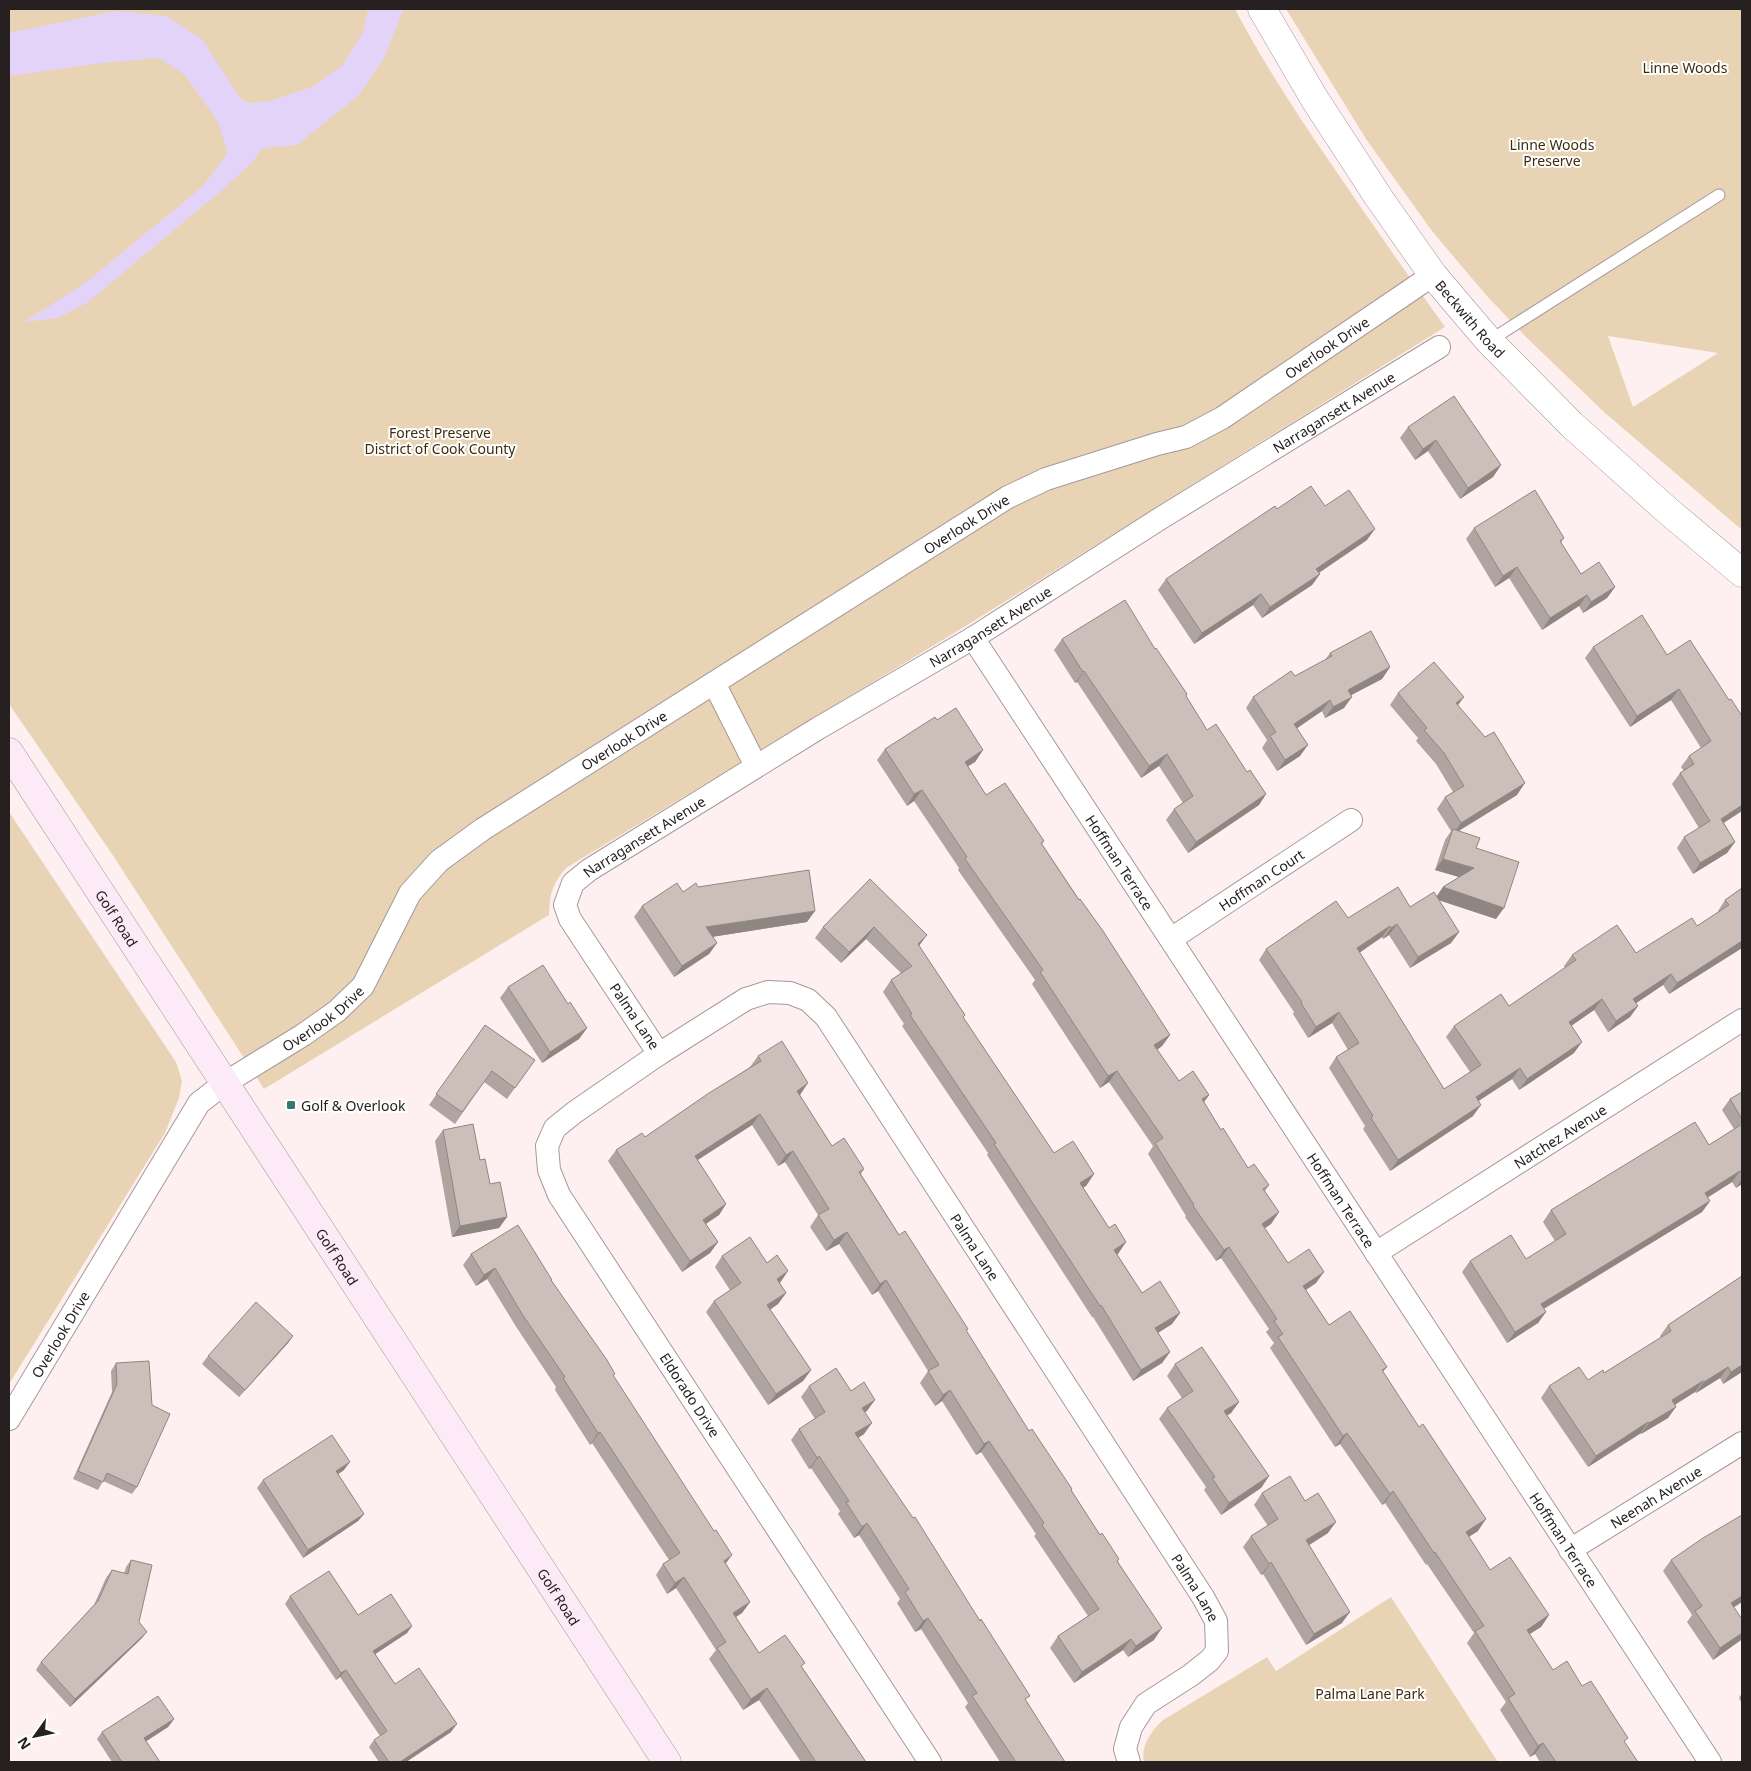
<svg xmlns="http://www.w3.org/2000/svg" width="1751" height="1771" viewBox="0 0 1751 1771" font-family="'Noto Sans',sans-serif">
<rect width="100%" height="100%" fill="#fef0f1"/>
<path fill="#e8d4b4" fill-rule="evenodd" d="M9,9h1226c29,55 63,107 99,159 36,53 73,106 111,159l-476,297 -403,244c-14,17 -16,25 -17,47l-285,174 -150,-232 -105,-153z
M1286,9h456v521l-137,-117 -79,-76 -40,-42 -54,-64 -66,-92zM1608,336l110,17 -85,54z
M9,812l167,250 6,19 -3,17 -14,35 -156,251z
M1391,1597l107,165h-354c-4,-16 8,-32 19,-42l104,-63 9,14z"/>
<path fill="#e3d3f8" d="M368,9h36l-21,51 -25,36 -61,49 -35,3 -10,15 -30,27 -134,112 -30,16 -34,4 61,-39 117,-96 26,-34 -10,-31 -33,-47 -26,-17 -57,5 -93,13v-43l106,-22 51,5 36,23 39,60 9,4 20,-2 42,-14 31,-22 21,-35z"/>
<g fill="none" stroke-linecap="round" stroke-linejoin="round">
<defs>
<path id="service" d="M1489,341l230,-146"/>
<g id="minor">
<path id="s1" d="M973,638l737,1124"/>
<path d="M714,683l42,83"/>
<path id="s2" d="M1171,939l180,-119"/>
<path id="s3" d="M659,1054l-89,-135 -5,-14 8,-22 16,-13 228,-141 156,-91 188,-120 278,-171"/>
<path id="s4" d="M1376,1253l366,-233"/>
<path id="s5" d="M9,1419l190,-316 26,-20 78,-48 34,-24 26,-25 47,-93 29,-32 44,-32 525,-332 38,-18 111,-35 29,-7 36,-19 211,-143"/>
<path id="s6" d="M1570,1550l172,-107"/>
<path id="s7" d="M930,1762l-371,-567 -10,-25 -2,-24 8,-18 20,-16 84,-58 87,-55 22,-7 22,1 18,7 18,17 377,580 13,24 1,30 -7,9 -19,15 -45,29 -15,23 -6,22 4,13"/>
</g>
<g id="tertiary">
<path id="s8" d="M1262,9l52,89 65,100 54,77 56,66 83,84 96,86 74,62"/>
</g>
<g id="secondary">
<path id="s9" d="M9,752l658,1010"/>
</g>
</defs>
<use href="#service" stroke="#a69899" stroke-width="13"/>
<use href="#minor" stroke="#a69899" stroke-width="24"/>
<use href="#tertiary" stroke="#a69899" stroke-width="29"/>
<use href="#secondary" stroke="#a69899" stroke-width="29"/>
<use href="#service" stroke="#fff" stroke-width="11"/>
<use href="#minor" stroke="#fff" stroke-width="22"/>
<use href="#tertiary" stroke="#fff" stroke-width="28"/>
<use href="#secondary" stroke="#fcebf7" stroke-width="28"/>
</g>
<path fill="#afa49f" d="M1408,427l93,38 -8,12 -33,22 -32,-48 -13,9 -15,-22z
M1325,506l42,34 -48,33 1,1 -8,11 -50,33 -9,-13 -59,39 -36,-54 8,-11 111,-70z
M1474,528l90,10 -3,5 20,31 34,13 -8,11 -24,15 -4,-7 -37,24 -33,-52 -14,9 -29,-48z
M1062,639l93,10 32,45 -1,2 21,34 40,42 19,22 -7,11 -71,48 -22,-33 8,-11 9,-6 -24,-37 -18,12 -64,-96 -2,1 -21,-33z
M1593,647l74,8 62,45 -5,123 11,19 -8,11 -34,21 -16,-26 7,-11 15,-9 -27,-44 8,-11 4,-2 -3,-4 8,-11 12,-8 -30,-48 -41,27 -45,-69z
M1330,653l60,14 -8,12 -31,16 -7,13 -19,10 -3,-7 -26,17 4,28 -23,15 -15,-23 5,-8 -21,-32 7,-11 42,-21 30,-16z
M1398,693l60,12 59,90 -58,36 17,17 20,71 -57,-19 20,32 -8,11 -41,25 -21,-33 -6,4 -1,-2 -23,16 85,136 26,-17 -24,-35 8,-11 55,-20 56,-38 -1,-2 8,-11 64,-2 61,-27 21,-14v-1l7,-11 17,-12v60l-73,46 -6,-9 -27,18 2,3 -8,11 -22,15 -14,-22 -23,16 3,27 -55,37 -7,-11 -34,22 -5,15 -83,55 -27,-42 2,-3 -36,-58 7,-11 12,-7 -16,-27 -24,15 -15,-24 1,-2 -35,-52 7,-11 82,-31 62,-11 27,-11 6,-9 16,-10 -24,-7 10,-30 6,-9 -14,-22 8,-12 8,-5 -17,-28 -20,-23 2,-3 -28,-33z
M937,720l46,30 -8,12 -7,4 18,29 58,46 -2,3 128,191 -8,11 -5,4 22,31 30,14 -5,7 17,28 27,38 21,17 -4,6 14,21 -8,12 -7,4 24,35 28,20 -10,7 23,35 58,42 -4,5 95,159 -10,6 22,33 59,45 -8,12 -12,7 24,36 29,16 43,57 13,19h-98l-5,-8 -5,3 -30,-47 6,-8 -39,-59 7,-10 -47,-69 -1,1 -41,-62 -3,2 -42,-61 -5,3 -65,-99 4,-5 -8,-11 3,-3 -48,-71 -5,3 -31,-44 1,-1 -38,-62 5,-8 -44,-64 -9,6 -68,-104 3,-4 -77,-110 1,-2 -45,-67 -7,5 -30,-46 8,-11z
M870,879l49,67 46,69 -2,3 91,135 40,21 -8,12 -3,1 26,41 17,14 -9,12 25,39 38,20 -8,11 -14,9 12,19 -8,11 -29,18 -40,-64h-1l-105,-162 1,-2 -86,-127 2,-2 -21,-32 8,-12 10,-7 -35,-34 -25,24 -26,-25 8,-11z
M698,887l109,35 -95,15 5,6 -8,11 -35,23 -40,-60 8,-11z
M508,987l60,17 19,24 -8,11 -37,24 -42,-65z
M485,1025l50,35 -28,39 -23,-17 -29,42 -26,-19z
M758,1056l42,39 32,51 32,23 -3,5 38,61 69,94 -2,2 63,100 43,58 -1,1 29,45 19,24 -1,2 36,79 -26,17 -5,-7 -49,33 -24,-35 8,-12 30,-20 -54,-80 2,-2 -55,-82 -5,3 -34,-54 -7,5 -15,-23 8,-12 -50,-80 -6,4 -33,-51 -13,7 -16,-24 8,-12 -33,-53 -7,4 -26,-41 -55,35 29,44 -7,11 -13,9 12,18 -8,11 -28,19 -74,-111 8,-11 29,-13 105,-70z
M1742,1092v92l-6,4 -4,-6 -25,16 3,3 -8,11 -158,97 2,3 -8,11 -31,20 -45,-71 8,-11 56,-2 29,-18 -12,-19 8,-12 158,-65 25,-16 -12,-19 8,-11z
M443,1130l37,30 10,24 17,33 -8,11 -47,9 -17,-96z
M471,1254l81,26 -1,1 62,95 113,188 24,38 -8,11 -6,4 23,36 43,14 64,95h-65l-42,-62 -16,10 -34,-51 7,-9 -40,-62 -9,6 -11,-19 7,-11 6,-4 -77,-117 -2,2 -35,-55 1,-3 -41,-62 -28,-46 -11,7 -13,-21z
M722,1256l57,27 7,10 -8,11 -8,5 41,61 -8,11 -35,24 -62,-93 8,-11 16,-11 -15,-23z
M1742,1276v96l-19,12 -3,-6 -24,15 -1,-1 -20,13 -7,13 -27,16v-1l-53,34 -47,-69 8,-12 39,-6 16,-7 57,-35 -1,-2 8,-11z
M293,1336l-5,7 -49,54 -37,-33 6,-8z
M116,1363l21,124 -5,7 -29,-13 -5,9 -25,-11 39,-87 -1,-21z
M1175,1364l64,38 -8,11 -4,2 42,61 -8,12 -40,27 -17,-25 2,-3 -47,-68 8,-11 15,-10 -15,-22z
M809,1386l42,5 16,20 -2,1 -1,22 -6,4 207,324h-65l-35,-55 3,-4 -47,-74 -6,3 -18,-29 3,-4 -41,-64 -5,3 -16,-24 2,-3 -29,-43 -2,1 -18,-29 8,-11 16,-10 -14,-22z
M344,1470l-6,4 26,40 -6,7 -55,37 -46,-70 6,-8z
M1262,1493l43,8 23,32 -19,12 33,78 -36,22 -43,-71 -2,1 -18,-28 8,-11 17,-10 -14,-21z
M1742,1515v87l-8,5 7,33 -28,20 -26,-38 5,-7 -29,-44 8,-11z
M131,1560l8,62 8,10 -6,7 -71,68 -34,-37 5,-8 53,-57 12,-27 6,-8 12,4 2,-7z
M290,1596l68,19 54,11 -5,7 -32,21 20,30 56,48 -45,30h-27l-10,-15 5,-7 6,-4 -40,-59 -4,3 -51,-76z
M1742,1693v11l-3,-6z
M174,1719l-6,8 -22,14 14,21h-48l-15,-23 5,-7z"/>
<path fill="#8f8682" d="M1436,440l-8,11 -13,9 8,-11z
M1501,465l-8,12 -33,22 8,-11z
M1375,529l-8,11 -59,40 8,-11z
M1517,567l-8,11 -14,9 8,-11z
M1320,574l-8,11 -50,33 8,-11z
M1615,587l-8,11 -24,15 8,-11z
M1261,594l-8,11 -59,39 8,-11z
M1587,595l-8,11 -37,24 8,-12z
M1390,667l-8,12 -42,22 8,-11z
M1084,671l-7,11 -2,1 8,-11z
M1679,689l-8,11 -41,27 7,-11z
M1352,697l-8,11 -19,10 8,-11z
M1464,697l-8,11v-5z
M1330,700l-8,11 -36,25 8,-12z
M1308,745l-8,11 -23,15 8,-11z
M983,750l-8,12 -18,11 8,-11z
M1167,754l-8,12 -18,12 8,-12z
M1525,783l-8,12 -64,39 8,-11z
M922,790l-8,11 -7,5 7,-12z
M1266,794l-7,11 -71,48 8,-11z
M1742,805v6l-29,19 8,-11z
M1735,842l-8,11 -34,21 7,-11z
M1443,859l31,9 -8,11 -31,-9z
M1443,887l61,21 -8,11 -61,-20z
M815,911l-8,11 -109,17 8,-12z
M1397,924l-8,11 -6,4 8,-11z
M1390,926l-8,11 -33,23 8,-12z
M874,927l-8,12 -25,24 8,-11z
M1459,932l-8,11 -41,25 8,-11z
M927,935l-8,11 -1,-2z
M1742,941v7l-73,46 8,-11z
M717,943l-8,11 -35,23 8,-11z
M1671,974l-8,11 -37,25 7,-11z
M1602,999l-8,11 -33,23 8,-11z
M1638,1006l-8,11 -22,15 8,-11z
M1339,1012l-7,11 -24,15 8,-11z
M587,1028l-8,11 -37,24 8,-11z
M1170,1035l-8,11 -15,11 7,-12z
M1582,1042l-8,11 -55,37 8,-11z
M1520,1068l-8,11 -44,29 8,-11z
M1117,1071l-8,11 -9,6 8,-12z
M808,1083l-8,12 -11,7 8,-11z
M1209,1095l-8,11 1,-7z
M1481,1105l-8,11 -83,55 8,-11z
M760,1114l-8,11 -65,42 8,-11z
M793,1151l-8,11 -7,4 8,-11z
M1740,1171l-8,11 -35,22 8,-11z
M1094,1174l-8,12 -14,8 8,-11z
M1742,1179v5l-6,4z
M1710,1201l-8,11 -169,103 8,-11z
M726,1204l-7,11 -24,16 8,-11z
M1279,1212l-8,12 -17,12 8,-12z
M507,1217l-8,11 -47,9 8,-11z
M847,1232l-8,12 -13,7 8,-11z
M718,1242l-8,11 -28,19 8,-11z
M1126,1242l-8,12 -12,7 8,-11z
M1229,1247l-8,11 -5,3 8,-11z
M495,1268l-8,11 -11,7 8,-11z
M788,1271l-8,12 -11,7 8,-11z
M1324,1272l-8,11 -21,14 8,-11z
M886,1280l-8,11 -6,4 8,-11z
M786,1293l-8,11 -18,13 7,-12z
M1546,1312l-8,11 -31,20 8,-11z
M1180,1313l-8,11 -24,15 7,-11z
M293,1336l-5,7 -49,54 6,-7z
M1170,1352l-8,11 -29,18 8,-11z
M1742,1365v7l-19,12 8,-12z
M1728,1367l-8,11 -24,15 8,-11z
M811,1370l-8,11 -35,24 8,-11z
M1703,1381l-8,11 -31,19 8,-11z
M950,1390l-8,11 -7,5 8,-11z
M875,1400l-8,11 -13,8 8,-11z
M1239,1402l-8,11 -14,9 7,-11z
M1676,1407l-8,11 -27,16 8,-11z
M1648,1422l-7,11 -53,34 8,-11z
M872,1423l-8,11 -16,10 7,-11z
M600,1432l-8,11 -2,2 8,-12z
M1347,1433l-7,11 -5,3 8,-11z
M989,1441l-8,11 -5,3 8,-11z
M819,1456l-8,12 -2,1 8,-11z
M350,1462l-6,8 -13,9 5,-8z
M1269,1476l-8,12 -40,27 8,-12z
M1393,1491l-8,12 -3,2 8,-11z
M364,1514l-6,7 -55,37 5,-8z
M1486,1519l-8,12 -20,13 8,-12z
M1336,1522l-8,11 -30,19 8,-12z
M867,1523l-8,12 -5,3 8,-11z
M732,1555l-8,11v-5z
M1271,1562l-8,12 -2,1 8,-11z
M684,1577l-8,11 -9,6 8,-11z
M1742,1596v6l-19,12 8,-11z
M750,1602l-8,11 -17,11 8,-11z
M1350,1612l-8,11 -36,22 8,-11z
M1549,1615l-8,12 -22,14 8,-11z
M928,1618l-7,11 -6,3 8,-11z
M412,1626l-5,7 -39,26 5,-8z
M1162,1628l-8,12 -26,17 8,-11z
M147,1632l-6,7 -71,68 5,-8z
M1742,1633v5l-1,2 -28,20 7,-12z
M1131,1639l-8,11 -49,33 8,-11z
M346,1670l-6,7 -4,3 5,-7z
M767,1688l-8,12 -16,10 8,-11z
M174,1719l-6,8 -29,19 5,-8z
M457,1724l-6,8 -45,30h-6z
M1543,1743l-8,11 -5,3 8,-11z"/>
<path fill="#ccbfb9" stroke="#8f8682" d="M1454,396l47,69 -33,23 -32,-48 -13,9 -15,-22z
M1311,486l14,20 24,-16 26,39 -59,40 4,5 -50,33 -9,-13 -59,39 -36,-54 109,-73 2,3z
M1535,490l29,48 -4,3 21,33 18,-12 16,25 -24,15 -4,-7 -37,23 -33,-51 -14,9 -29,-48z
M1125,600l30,49 1,-1 31,46 -1,2 21,34 9,-6 31,48 3,-2 16,24 -70,48 -22,-33 19,-13 -26,-42 -18,12 -65,-95 -1,1 -21,-33z
M1642,615l25,40 23,-15 39,60 2,-1 11,17v89l-21,14 14,23 -35,21 -16,-26 26,-16 -30,-48 14,-9 -5,-8 22,-15 -32,-52 -42,27 -44,-69z
M1371,631l19,36 -42,23 4,7 -19,10 -3,-7 -36,24 14,21 -23,15 -15,-24 6,-4 -23,-35 38,-26 4,5 37,-20 -2,-3z
M1434,662l30,35 -8,6 29,34 9,-5 31,51 -64,40 -16,-26 19,-11 -20,-33 -20,-23 3,-2 -29,-35z
M956,708l27,42 -18,12 21,33 19,-12 39,58 -3,2 38,57 1,-1 23,32 67,104 -16,10 25,36 14,-10 16,24 -7,4 19,31 2,-2 25,40 6,-4 15,21 -6,4 16,23 -17,12 26,39 21,-14 15,23 -21,14 26,39 21,-14 37,56 -5,3 37,57 4,-3 63,95 -20,13 24,38 20,-13 39,58 -22,15 26,40 14,-9 15,25 9,-5 37,57 -4,3 14,21h-82l-13,-19 -5,3 -30,-48 7,-4 -40,-63 9,-5 -49,-74 -1,1 -41,-62 -3,3 -43,-61 -4,3 -65,-99 5,-3 -9,-13 3,-2 -48,-72 -5,3 -31,-44 1,-1 -39,-62 8,-5 -46,-67 -9,5 -68,-104 3,-2 -78,-111 2,-2 -45,-67 -8,4 -29,-45 50,-32 2,3z
M1453,829l27,9 -4,10 43,14 -15,46 -61,-21 31,-19 -31,-9z
M809,870l6,41 -109,16 11,16 -35,23 -40,-60 35,-23 6,9 13,-9 2,4z
M870,879l57,56 -9,9 47,71 -2,2 91,136 19,-12 21,33 -14,9 29,45 6,-4 11,18 -12,8 28,43 18,-12 20,32 -25,15 15,24 -29,18 -40,-65 -1,1 -106,-162 2,-1 -86,-128 2,-1 -21,-34 21,-14 -38,-39 -25,25 -26,-25z
M1398,887l12,20 24,-15 25,40 -41,25 -21,-33 -6,4 -1,-2 -33,22 87,141 37,-24 -27,-39 47,-32 8,12 67,-46 -4,-5 45,-30 19,28 56,-35 5,8 32,-21 -4,-5 17,-12v53l-65,42 -6,-9 -38,25 5,7 -22,15 -14,-22 -33,23 13,20 -55,37 -7,-11 -44,29 5,8 -83,55 -27,-42 2,-2 -37,-59 23,-14 -20,-31 -23,15 -15,-24 1,-1 -36,-53 70,-48 12,17z
M543,965l25,39 2,-2 17,26 -37,24 -42,-65z
M485,1025l50,35 -20,28 -23,-17 -30,41 -26,-18z
M782,1041l26,42 -11,8 35,55 12,-8 20,31 -5,3 40,63 6,-4 63,98 -2,1 63,101 3,-2 40,60 -1,1 29,45 2,-2 17,26 -2,2 45,67 -26,18 -5,-7 -49,33 -24,-36 41,-27 -57,-84 2,-2 -55,-82 -5,3 -34,-54 -7,5 -15,-24 11,-6 -53,-85 -6,4 -33,-52 -13,8 -16,-25 11,-6 -36,-58 -7,4 -26,-41 -65,42 31,48 -23,16 15,22 -28,19 -74,-111 26,-17 3,4 64,-44 52,-32 -3,-5z
M1742,1092v27l-12,-20z
M1695,1122l14,23 33,-21v50l-2,-3 -35,22 5,8 -169,103 5,8 -31,20 -45,-71 41,-26 15,24 40,-25 -15,-24z
M473,1124l7,36 5,-1 5,25 10,-2 7,35 -47,9 -17,-96z
M518,1225l34,55h-1l56,80 8,14 -2,1 101,156 2,-1 16,25 -8,6 26,41 -17,11 26,40 26,-18 20,28 -4,3 65,96h-50l-49,-74 -16,11 -34,-51 9,-6 -42,-65 -9,6 -12,-19 17,-11 -80,-121 -2,1 -35,-55 2,-1 -43,-63 -27,-46 -11,7 -13,-21z
M750,1237l17,26 10,-8 11,16 -11,8 9,14 -19,12 44,65 -35,24 -62,-93 27,-18 -19,-27z
M1742,1276v89l-11,7 -3,-5 -24,15 -1,-1 -31,19 4,7 -27,16 -1,-1 -52,34 -47,-70 30,-19 9,13 15,-10 1,3 67,-42 -3,-6z
M256,1302l37,34 -48,54 -37,-34z
M1202,1347l37,55 -15,9 45,65 -40,27 -17,-25 3,-1 -48,-69 26,-17 -18,-27z
M149,1361l3,44 18,9 -33,73 -30,-14 -4,9 -25,-11 39,-87 -1,-21z
M836,1368l15,23 13,-9 11,18 -13,8 10,15 -17,10 58,85 2,-1 65,104 1,-2 49,77 -5,3 40,63h-49l-44,-66 5,-3 -49,-75 -5,3 -18,-29 4,-3 -42,-66 -5,4 -16,-25 3,-1 -30,-45 -2,2 -18,-29 26,-17 -16,-26z
M332,1435l18,27 -14,9 28,43 -56,36 -45,-70z
M1290,1476l15,25 13,-8 18,29 -30,18 44,72 -36,22 -43,-72 -2,2 -18,-28 27,-17 -16,-26z
M1742,1515v81l-11,7 11,16v14l-22,15 -25,-37 7,-5 -31,-46 32,-22z
M131,1560l21,5 -13,57 8,10 -72,67 -34,-37 57,-61 14,-31 16,4z
M329,1571l29,44 33,-21 21,32 -39,25 22,33 24,-16 38,56 -57,38h-11l-15,-22 13,-9 -41,-61 -5,3 -51,-77z
M158,1696l16,23 -30,19 16,24h-38l-20,-30z"/>
<rect fill="#34796f" stroke="#fff" stroke-width="2" x="286" y="1100" width="10" height="10" rx="2.5"/>
<g text-anchor="middle" dominant-baseline="central" stroke-width="4" stroke-linejoin="round" paint-order="stroke">
<g font-size="14" fill="#3c2c0e" stroke="#fff">
<text x="1685" y="67">Linne Woods</text>
<text x="1552" y="144">Linne Woods<tspan x="1552" dy="16">Preserve</tspan></text>
<text x="440" y="432">Forest Preserve<tspan x="440" dy="16">District of Cook County</tspan></text>
<text x="1370" y="1693">Palma Lane Park</text>
</g>
<g font-size="14" fill="#262021" stroke="#fff">
<text stroke="none"><textPath href="#s8" startOffset="374">Beckwith Road</textPath></text>
<text stroke="none"><textPath href="#s5" startOffset="1749">Overlook Drive</textPath></text>
<text stroke="none"><textPath href="#s3" startOffset="1095">Narragansett Avenue</textPath></text>
<text stroke="none"><textPath href="#s5" startOffset="1344">Overlook Drive</textPath></text>
<text stroke="none"><textPath href="#s3" startOffset="690">Narragansett Avenue</textPath></text>
<text stroke="none"><textPath href="#s5" startOffset="939">Overlook Drive</textPath></text>
<text stroke="none"><textPath href="#s3" startOffset="285">Narragansett Avenue</textPath></text>
<text stroke="none"><textPath href="#s1" startOffset="268">Hoffman Terrace</textPath></text>
<text stroke="none"><textPath href="#s2" startOffset="108">Hoffman Court</textPath></text>
<text stroke="none"><textPath href="#s9" startOffset="198">Golf Road</textPath></text>
<text transform="translate(635 1016) rotate(56)">Palma Lane</text>
<text stroke="none"><textPath href="#s5" startOffset="519">Overlook Drive</textPath></text>
<text stroke="none"><textPath href="#s4" startOffset="218">Natchez Avenue</textPath></text>
<text stroke="none"><textPath href="#s1" startOffset="672">Hoffman Terrace</textPath></text>
<text stroke="none"><textPath href="#s7" startOffset="1342">Palma Lane</textPath></text>
<text stroke="none"><textPath href="#s9" startOffset="602">Golf Road</textPath></text>
<text stroke="none"><textPath href="#s5" startOffset="99">Overlook Drive</textPath></text>
<text transform="translate(690 1395) rotate(57)">Eldorado Drive</text>
<text stroke="none"><textPath href="#s6" startOffset="101">Neenah Avenue</textPath></text>
<text stroke="none"><textPath href="#s1" startOffset="1078">Hoffman Terrace</textPath></text>
<text stroke="none"><textPath href="#s7" startOffset="1748">Palma Lane</textPath></text>
<text stroke="none"><textPath href="#s9" startOffset="1008">Golf Road</textPath></text>
</g>
<g font-size="14" fill="#262021" stroke="#fff" text-anchor="start">
<text x="301" y="1105">Golf &amp; Overlook</text>
</g>
</g>
<rect width="1751" height="1771" fill="none" stroke="#262021" stroke-width="20"/>
<g transform="translate(35 1736) rotate(237)" stroke="#ffffff" stroke-width="4" paint-order="stroke">
<path d="M0-4L9 19L0 12L-9 19Z" fill="#262021"/>
<text y="-8" font-size="14" font-weight="bold" text-anchor="middle" fill="#262021">N</text>
</g>
</svg>
